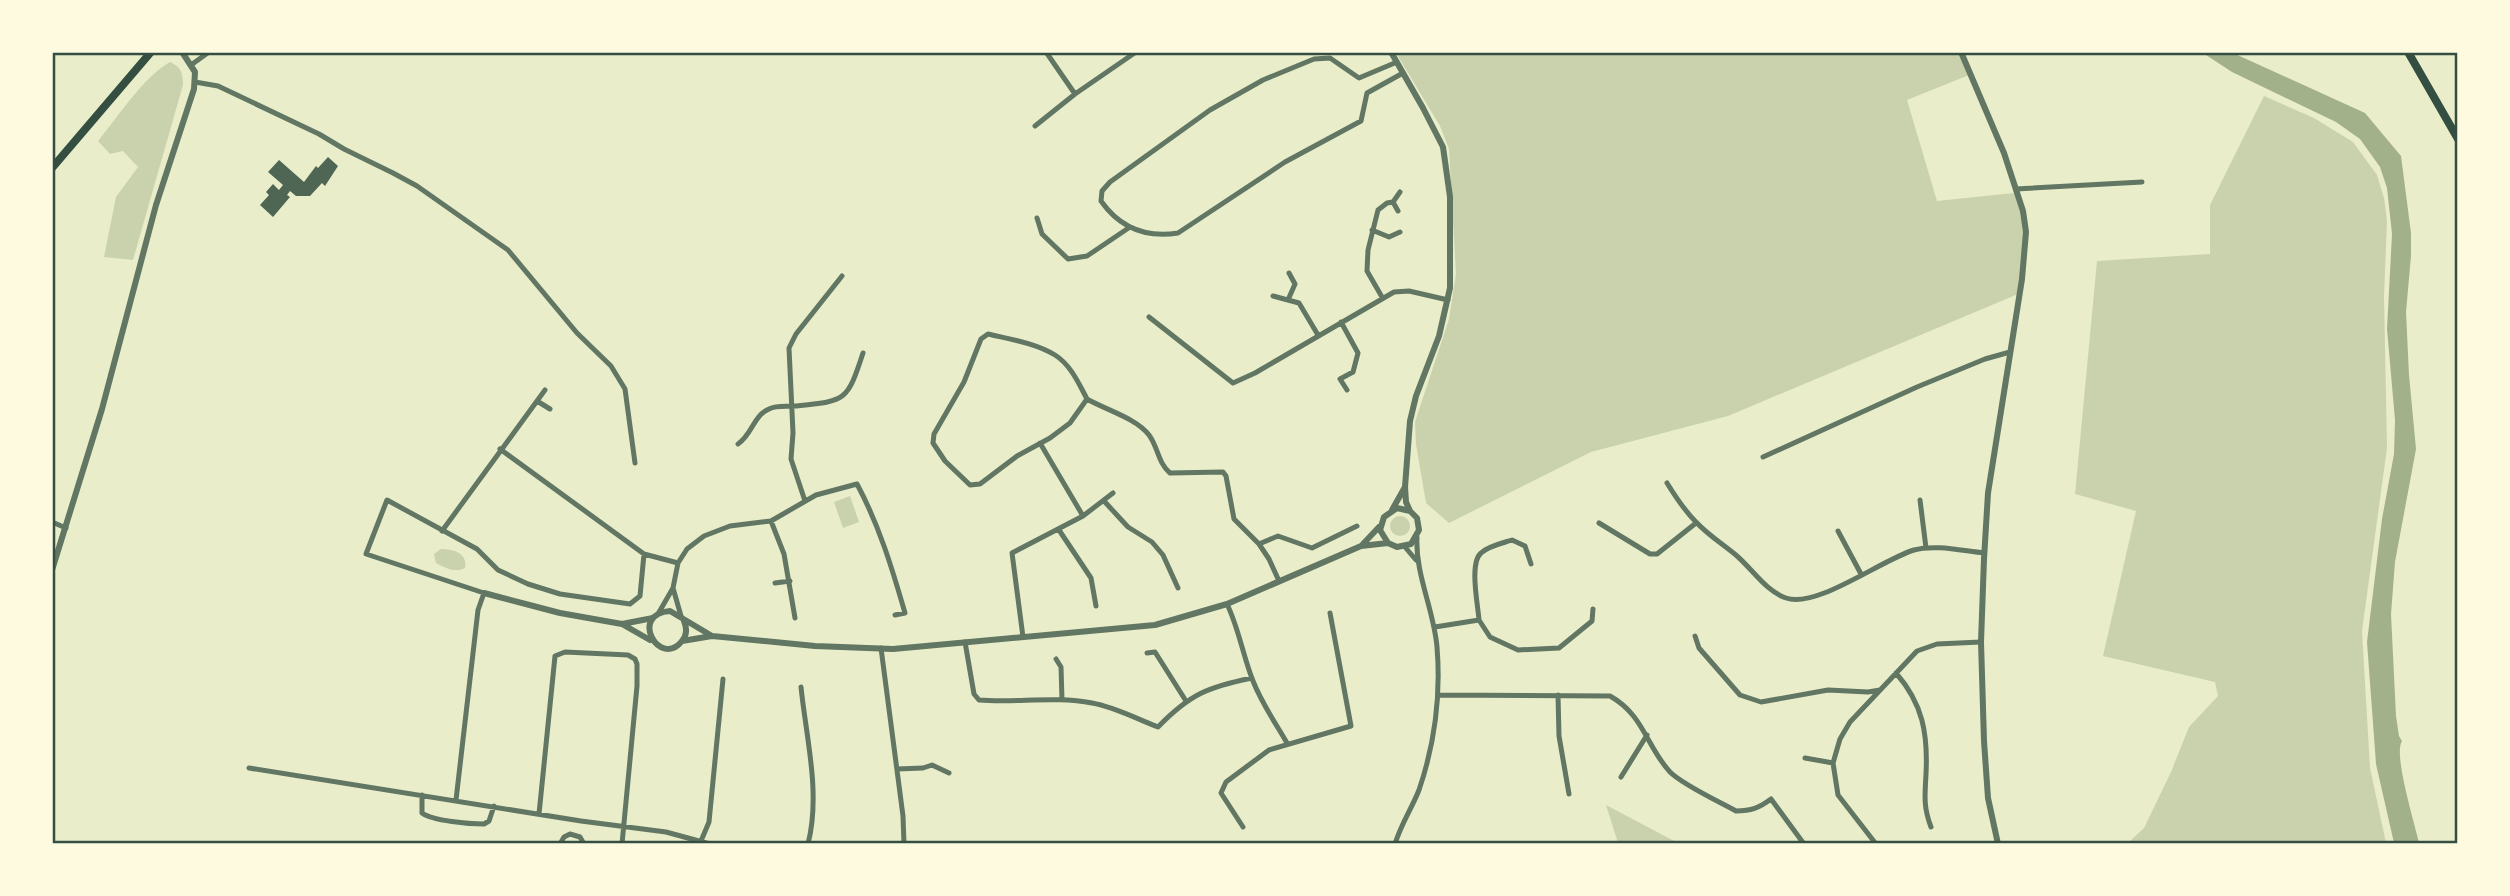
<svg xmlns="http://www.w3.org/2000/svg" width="2510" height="896" viewBox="0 0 2510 896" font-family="'DM Sans',sans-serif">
<rect width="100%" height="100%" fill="#e9edc9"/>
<path fill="#cad2ad" d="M1396,53h565l8,22 -62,25 30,101 77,-8c17,36 9,64 4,101l-290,122 -137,36 -142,71 -23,-20 -10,-59 -1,-22 34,-103 7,-45 -7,-125 -9,-23z
M170,62c11,5 13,11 13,23l-50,175 -29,-3 12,-60 22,-30 -15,-16 -13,3 -12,-13c20,-24 46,-65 72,-79z
M2264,96l50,22 39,24 24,33 7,23 3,23 -3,75 3,152 -25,183 8,137 16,75h-258l16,-15 27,-56 18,-45 29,-31 -3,-14 -112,-26 33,-145 -61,-17 22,-233 113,-7v-49z
M850,496l9,26 -16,6 -9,-26z
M1390 526a10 10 0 1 1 20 0a10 10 0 1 1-20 0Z
M441,549c12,0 27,4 24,19 -10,5 -20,0 -29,-5l-2,-9z
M1606,805l72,38h-60z"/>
<path fill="#a3b18a" d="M2203,53h30l132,60 36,43 10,77v23l-5,56 3,63 7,74 -21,113 -4,52 5,102 3,20 3,5c-9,13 13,83 17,102h-25l-18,-79 -9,-122 15,-123 12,-65 1,-34 -8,-91 5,-95 -5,-46 -7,-21 -20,-28 -24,-17 -104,-50z"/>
<path fill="#4f6655" d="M328,157l10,9 -13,20 -3,-3 -12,13h-14l-6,-5 -3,4 3,2 -17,20 -13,-12 9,-10 -3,-3 7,-8 6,6 4,-5 -15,-13 11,-12 25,22 12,-16 2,2z"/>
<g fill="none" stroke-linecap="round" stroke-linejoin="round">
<path stroke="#617663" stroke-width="5" d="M1046,52l29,42
M1397,62l-38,16 -29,-20 -16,1 -51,21 -53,30 -100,72 -8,9 -1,10c19,27 45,37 77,32l107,-71 76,-41 6,-28 36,-20
M191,65l18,-13
M195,82l23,4 101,48 25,15 49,24 24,13 91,64 69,83 34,33 14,23 10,74
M1035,126l40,-32 61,-42
M2016,189l126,-7
M1398,211l-5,-9 7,-10
M1037,218l5,16 26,25 19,-3 43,-29
M1372,230l17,7 11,-5
M1273,296l26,7 19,32
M1382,297l-15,-26 1,-21 10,-40 9,-7 6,-1
M1288,300l7,-16 -6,-11
M1149,317l84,66 22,-10 139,-81 15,-1 39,9
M1341,322l17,31 -5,19 -13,7 7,11
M988,334c21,5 48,9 67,21 16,10 24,29 32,44l-17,24 -20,15 -33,18 -37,28 -10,1 -25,-24 -12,-18 1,-9 30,-52 17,-43z
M1087,399c19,11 49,19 62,36 9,12 9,28 21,38l53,-1 3,4 8,43 25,25 10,15 10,22
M537,401l13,8
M1040,443l43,73
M738,444c14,-9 15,-28 31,-35 8,-4 18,-2 26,-3 51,-5 52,-4 68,-53
M500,449l144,105 34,9
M1763,457l154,-70 68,-28 25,-7
M1667,483c8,13 18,28 29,39 12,13 28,23 41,34 16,14 29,35 49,42 30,11 95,-38 128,-48 21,-6 49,1 70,3
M1920,500l6,48
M805,501l-14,-42 2,-26 -4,-85 7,-14 46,-58
M1104,501l24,26 24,15 11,13 15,33
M771,521l13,33 11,64
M52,522l14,6
M1599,523l51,31h7l39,-31
M1059,530l32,48 5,28
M442,531l103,-141
M1838,531l23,43
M1259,544l19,-8 34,12 45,-22
M1405,547l11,13
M775,583l15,-2
M673,588l8,28
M1227,604c12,25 16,52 26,77 9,23 22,41 34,62
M658,614l15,-26 5,-25 9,-14 17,-13 26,-10 41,-5 45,-26 41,-11c22,41 35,84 48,129l-10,2
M1479,620c-1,-15 -10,-57 2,-67 7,-7 22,-10 31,-13l13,6 6,18
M1435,627l44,-7 11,17 28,13 41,-2 33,-27 1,-12
M1695,636l4,12 41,47 21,7 67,-12 40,2 12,-2
M1023,637l-11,-84 71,-37 30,-23
M965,642l9,52 5,6c37,3 76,-4 113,3 23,4 45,16 66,24 32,-33 50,-40 94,-49
M881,648l22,168 1,28
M1147,653l8,-1 31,49
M1056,659l5,8 1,33
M1896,673c27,31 32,61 30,101 -1,21 -3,32 5,53
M801,687c5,50 20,106 7,157
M1439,695l171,1c34,19 36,50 60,76 13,13 48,29 66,39 15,0 23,-3 35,-12l33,45
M1558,695l1,41 10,58
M1805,758l28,5
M249,768l332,53 85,11 44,12
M897,769l26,-1 9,-3 17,8
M1621,777l26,-42
M422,795v18c11,8 48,11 62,11l5,-3 5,-15
M456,800l22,-190 6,-17 -118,-39 21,-54 90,49 21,21 30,14 32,10 70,10 10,-8 4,-42
M539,814l16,-158 10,-4 63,3 7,4 2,5v22l-15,158
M1243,827l-22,-34 5,-11 43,-32 82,-24 -21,-113
M701,841l8,-19 14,-143
M560,844l4,-7 6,-3 10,3 4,7
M1395,844c6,-20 17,-36 24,-54 16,-47 22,-94 18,-143 -3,-37 -22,-73 -20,-110
M1876,844l-38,-49 -5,-32 7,-24 10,-17 67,-71 20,-7 44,-2"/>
<path stroke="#617663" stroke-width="6" d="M1391,52l32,56 20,39 7,50v91l-11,48 -23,60 -6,25 -5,66 1,15 4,9
M1961,52l43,101 19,58 3,21 -4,47 -34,214 -4,66 -3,83 3,99 4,57 10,46
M1392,510l13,-23
M1363,544l16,-17
M52,570l50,-161 54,-204 38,-116 1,-17 -13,-20
M484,593l76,20 62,11 31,-6
M684,621c3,7 3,14 -2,20 -22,28 -54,-27 -12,-30l42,25
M622,624l28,16
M682,641l30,-5 103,10 78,3 262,-24 72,-21 134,-58 27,-3 9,4 14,-3 8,-14 -2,-12 -7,-7 -13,-3 -13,9 -4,13 8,13"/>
<path stroke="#344e41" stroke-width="8" d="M2408,52l50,87
M52,168l99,-116"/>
</g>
<rect width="2510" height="896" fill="none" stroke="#fefae0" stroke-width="108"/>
<rect x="54" y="54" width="2402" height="788" fill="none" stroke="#344e41" stroke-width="2.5"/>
</svg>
